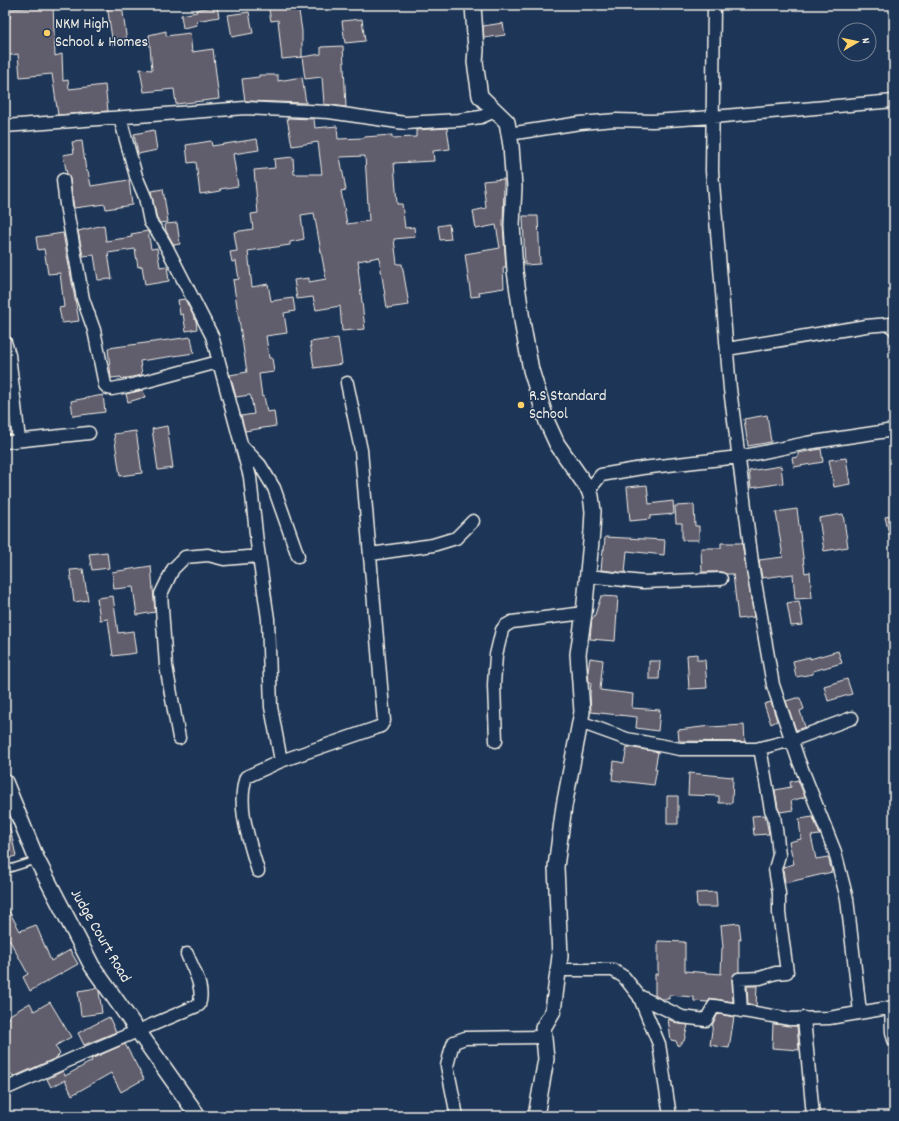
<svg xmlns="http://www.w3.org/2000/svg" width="899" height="1121" viewBox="0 0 899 1121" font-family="Dekko,sans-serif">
<rect width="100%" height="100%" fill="#1d3557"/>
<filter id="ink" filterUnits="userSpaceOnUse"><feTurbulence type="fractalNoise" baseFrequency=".025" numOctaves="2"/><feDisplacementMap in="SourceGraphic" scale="8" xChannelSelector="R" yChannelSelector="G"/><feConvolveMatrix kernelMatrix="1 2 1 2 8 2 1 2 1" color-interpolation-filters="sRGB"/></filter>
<g filter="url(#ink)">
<path fill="#615d6d" stroke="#f4f1e8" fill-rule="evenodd" d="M38,5h15l2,51 7,-2 1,27 5,-1 1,9 36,-4 3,26 -50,4 -6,-41 -32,3 -2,-23 -13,2v-37l5,-1v-9l28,-2z
M107,5h15l5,38 -14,2z
M268,5h30l4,26v26l19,-3v-7l22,-1 3,61 -22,-3 -2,-27 -17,2 -3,-22 -20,2 -4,-39 -7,1z
M217,6l2,11 -23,4 1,4 -14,3 -2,-13 16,-3 -1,-2z
M249,12l4,21 -21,4 -4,-22z
M362,19l3,22 -20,2 -3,-22z
M503,23l2,12 -21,3 -1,-12z
M166,31v5l24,-3 2,19 21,-3 6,50 -43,5 -2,-15 -30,3 -4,-23 12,1 -3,-35z
M259,75h19v6l24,-4 4,26 -61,-2 -3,-22 17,-2z
M287,118l27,1 1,9 22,-2 1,13 26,-1v-1l28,-2v3l24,-1v-7l31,-2 3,21 -17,2 1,10 -40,2 3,41h5l3,24 9,-1 1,10 -21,2 3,25h5l7,41 -22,3 -8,-51 -21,4 1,6h-1l7,62 -23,2 -2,-25 -24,4 -3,-13 -16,2 -3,-19 15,-2v4l17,-3 -12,-66 -13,2 3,24 -14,3v3l-42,6 4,36 16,-3 3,17 22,-3 2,13 -11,2 3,20 -21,3 3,22h3l2,14 -15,2 3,23 2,-1 3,16 7,-1 2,15 -31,5 -4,-15 13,-2 -3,-17 -1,-2 -14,2 -6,-22 17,-3 -14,-92 6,-1 -3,-18 -4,1 -2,-10 7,-1 -3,-19 19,-3 -2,-15 7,-1 -4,-43 21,-2 -1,-9 19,-2 1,17h28l-4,-32 -26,4zM365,156l4,65 -22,3 -6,-33 5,-1 -6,-33z
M154,130l3,20 -19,4 -4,-20z
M257,139l2,11 -26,4 5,32 -18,3 1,2 -21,3 -4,-32 -8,1 -2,-18 25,-4 1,5z
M82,141l4,30h2l3,15 38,-6 3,25 -26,4 -1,-5 -31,4 -4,-29 -3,-5 -4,-19 11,-2 -2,-11z
M504,179l-1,47 3,41h-3l1,21 -25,4 1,4 -9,1 -6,-43 35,-6 -4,-23 -20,4 -3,-18 13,-3 -3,-27z
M163,189l5,33 -8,1 -3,-4 -6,-28z
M523,216h15l2,48 -15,1z
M177,223l3,21 -6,1 -8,-14 -1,-7z
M449,224l2,15 -11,1 -2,-14z
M104,225l2,16 26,-4 -1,-3 17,-3 3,18 6,-1 3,19 7,-1 2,15 -24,4 -3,-19 -4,1 -3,-18 -27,4 4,26 -14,1 -4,-25 -11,1 -5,-25z
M63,233l16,88 -17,2 -3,-15 5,-1 -4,-34 -12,1 -4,-25 -6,1 -2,-13z
M185,299l11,22 1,8 -11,2 -3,-17 -3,1 -2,-15z
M191,337l3,16 -54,8 2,14 -20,4 -1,-2 -10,1 -3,-30z
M338,338l4,26 -28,4 -4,-26z
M143,390l2,7 -17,5 -2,-8z
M103,395l2,17 -32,4 -2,-15z
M767,415l4,27 -23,4 -4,-27z
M167,426l6,42 -15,2 -6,-41z
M136,431l6,42 -22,3 -6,-42z
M821,449l2,13 -29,5 -2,-9 6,-1v-4z
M846,458l4,26 -16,3 -5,-27z
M781,466l2,17 -32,5 -2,-17z
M647,485l2,19 24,-3 1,13 -24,2v3l-20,2 -3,-34z
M694,505l1,21h4v14h-17v-17h-6l-1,-17z
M797,509l8,64 5,-1 2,26 -17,1 -2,-25 -31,4 -3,-18 24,-3 -7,-45z
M843,514l5,33 -24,4 -5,-33z
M894,515v26l-3,1 -6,-25z
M605,537l60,3 -1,15 -37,-4 -2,22 -24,-3 2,-20h1z
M721,543h21l12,74 -16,2 -5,-45h-7l-5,-2h-19l-1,-24h20z
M107,552l2,16 -17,2 -3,-16z
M151,566l4,46 -18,3 -4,-28 -19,2 -2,-17z
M83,569l5,31 -14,2 -4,-32z
M113,596l5,37 15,-2 3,22 -23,3 -5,-37 -8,1 -3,-22z
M601,596l17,1 -3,44 -25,-2 2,-21h2z
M799,601l4,24 -12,1 -4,-23z
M838,651l4,12 -29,8v3l-17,3 -3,-16 17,-4v2z
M697,654v6h8l2,28 -18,1 -2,-34z
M590,658l13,2 -3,30 33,4 -1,14 28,2 -2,21 -22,-3 1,-11 -46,-5 -1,-18 1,-12h-2l-1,-11z
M649,661h11l-1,18h-10z
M847,679l5,15 -24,7 -4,-15z
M796,698h4l4,11 -4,2 5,16 -9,3 -10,-29z
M771,702l6,19 -6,3 -7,-20z
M744,725l1,17 -66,-1 -1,-11 32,-4v1z
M627,747l31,5 -3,17h2l-3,16 -42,-5 2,-19 10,2z
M689,773l44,4 -1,26h-13v-7l-31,-1z
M798,780l7,17 -14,4 2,9 -13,2 -2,-4 -3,-18 16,-3 -1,-5z
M667,796h11v28h-11z
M765,815l4,19 -15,1 -2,-19z
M813,817l7,18 -9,1 5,23 12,-2 4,15 -47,11 -2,-14v-2l11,-3 -5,-22 12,-3 -2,-20z
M5,824h4l7,32 -11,3z
M716,892l1,15h-20l-1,-14z
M5,904l15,27 16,-6 15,36 19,-11 8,14 -48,27 -7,-14 5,-3 -23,-42z
M739,923l2,16h-2v33l-4,1 -3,6 1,23 -18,-3h-5l-2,3 -14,-1v-4l-25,-2v4h-8l-6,-4v-21h3v-33l27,1v29l36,3 1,-26h1l-2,-23z
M747,986h10l-1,20 -8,-2z
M97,988l2,3 3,22 -21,3 -3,-25z
M50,1002l21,35 -16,9 5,8 -4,4 -43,19 -8,-12v-44l5,-3 -2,-2 22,-13 4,8z
M718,1014l16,3 -5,31 -19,-3 3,-22z
M109,1017l7,15 -32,13 -6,-12z
M668,1019l11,5 9,1 -4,16 -6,5 -2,-5 -5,-1z
M773,1024l24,2 2,24 -27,-2z
M125,1044l19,35 -23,13 -10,-19 -39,22 -7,-15 -14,7 -4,-8 16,-8 2,5 27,-15 -1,-2z"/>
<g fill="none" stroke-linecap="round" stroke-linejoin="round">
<defs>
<path id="service" d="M5,870l32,-10"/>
<path id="minor" d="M714,5l-2,166 18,218 23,181 20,115 25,74 37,93 12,47 13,113
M120,118l16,58 9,21 5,25 9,12 8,14 45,88 38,141 7,66 11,76 3,88 10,54
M5,126l240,-18 84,4 76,11 54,-3 22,-3 14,-6
M509,134l71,-11 36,-3 37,1 60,-4 181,-16
M63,180l3,25 17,94 11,31 11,55 3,3 4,1 21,-4 85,-23
M5,342l4,13 10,85
M727,349l139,-23 24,-2 4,5
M5,442l84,-9
M243,447l17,18 14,23 24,68
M589,490l12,-15 41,-7 97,-11 68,-14 87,-13
M371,554l62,-9 23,-7 17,-17
M588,576l55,6 78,-3
M580,722l47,17 53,10h77l35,-9 60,-22
M179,738l-13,-72 -5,-72 12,-25 12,-12 23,-2 16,4 35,-3
M496,741l-2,-56 2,-30 6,-25 3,-4 7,-4 72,-9
M258,871c-8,-28 -22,-65 -12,-94l35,-16 95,-33 5,-2 3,-5 -23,-271 -14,-67
M558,970h55l11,7 15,19 20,48 11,72
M639,996l43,21 24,3 8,-14 76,13 39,-1 65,-11
M891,1008l1,24 2,8
M741,1011l-2,-32 21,-1 16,-5 11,-1 -8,-59v-20l-4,-24 4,-14 -2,-19 -3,-20 -3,-6 -11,-62
M804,1018l9,98
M5,1089l76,-34 118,-50c6,-17 -6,-36 -12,-51
M457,1116l-10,-50 4,-16 3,-8 11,-4 79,-1"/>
<path id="tertiary" d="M473,5l3,45 -1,12 5,34 27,26 4,24 3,41 -2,38 3,46 8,56 8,43 16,52 10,22 32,46 2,6 2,15 -1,20 -8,82 -6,41 4,58 -18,94 -8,61 4,89 -7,55 -10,17 3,31 -10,57
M5,782l32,78 55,106 106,150"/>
</defs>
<use href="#service" stroke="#f4f1e8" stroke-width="9"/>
<use href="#minor" stroke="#f4f1e8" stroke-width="15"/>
<use href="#tertiary" stroke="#f4f1e8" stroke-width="18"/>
<use href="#service" stroke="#1d3557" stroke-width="6"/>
<use href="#minor" stroke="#1d3557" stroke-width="12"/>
<use href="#tertiary" stroke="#1d3557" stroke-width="15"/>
</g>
</g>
<g fill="#ffd166" stroke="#1d3557" stroke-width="1.5">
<circle cx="47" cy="33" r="4"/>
<circle cx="521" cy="405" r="4"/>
</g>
<g text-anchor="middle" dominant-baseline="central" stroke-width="3" stroke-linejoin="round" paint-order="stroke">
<g font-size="16" fill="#f4f1e8" stroke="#1d3557" text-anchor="start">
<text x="55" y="24">NKM High<tspan x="55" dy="18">School &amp; Homes</tspan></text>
<text x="529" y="396">R.S Standard<tspan x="529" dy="18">School</tspan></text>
</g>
<g font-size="16" fill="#f4f1e8" stroke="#1d3557">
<text transform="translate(100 936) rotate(60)">Judge Court Road</text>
</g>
</g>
<rect width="899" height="1121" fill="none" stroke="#1d3557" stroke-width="20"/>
<rect x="10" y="10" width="879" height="1101" fill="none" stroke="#f4f1e8" stroke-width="1.5" filter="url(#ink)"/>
<g transform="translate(857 42) rotate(81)"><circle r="19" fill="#1d3557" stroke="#738091"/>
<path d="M0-3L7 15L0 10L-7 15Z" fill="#ffd166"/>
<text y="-6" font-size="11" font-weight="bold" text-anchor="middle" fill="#f4f1e8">N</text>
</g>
</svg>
